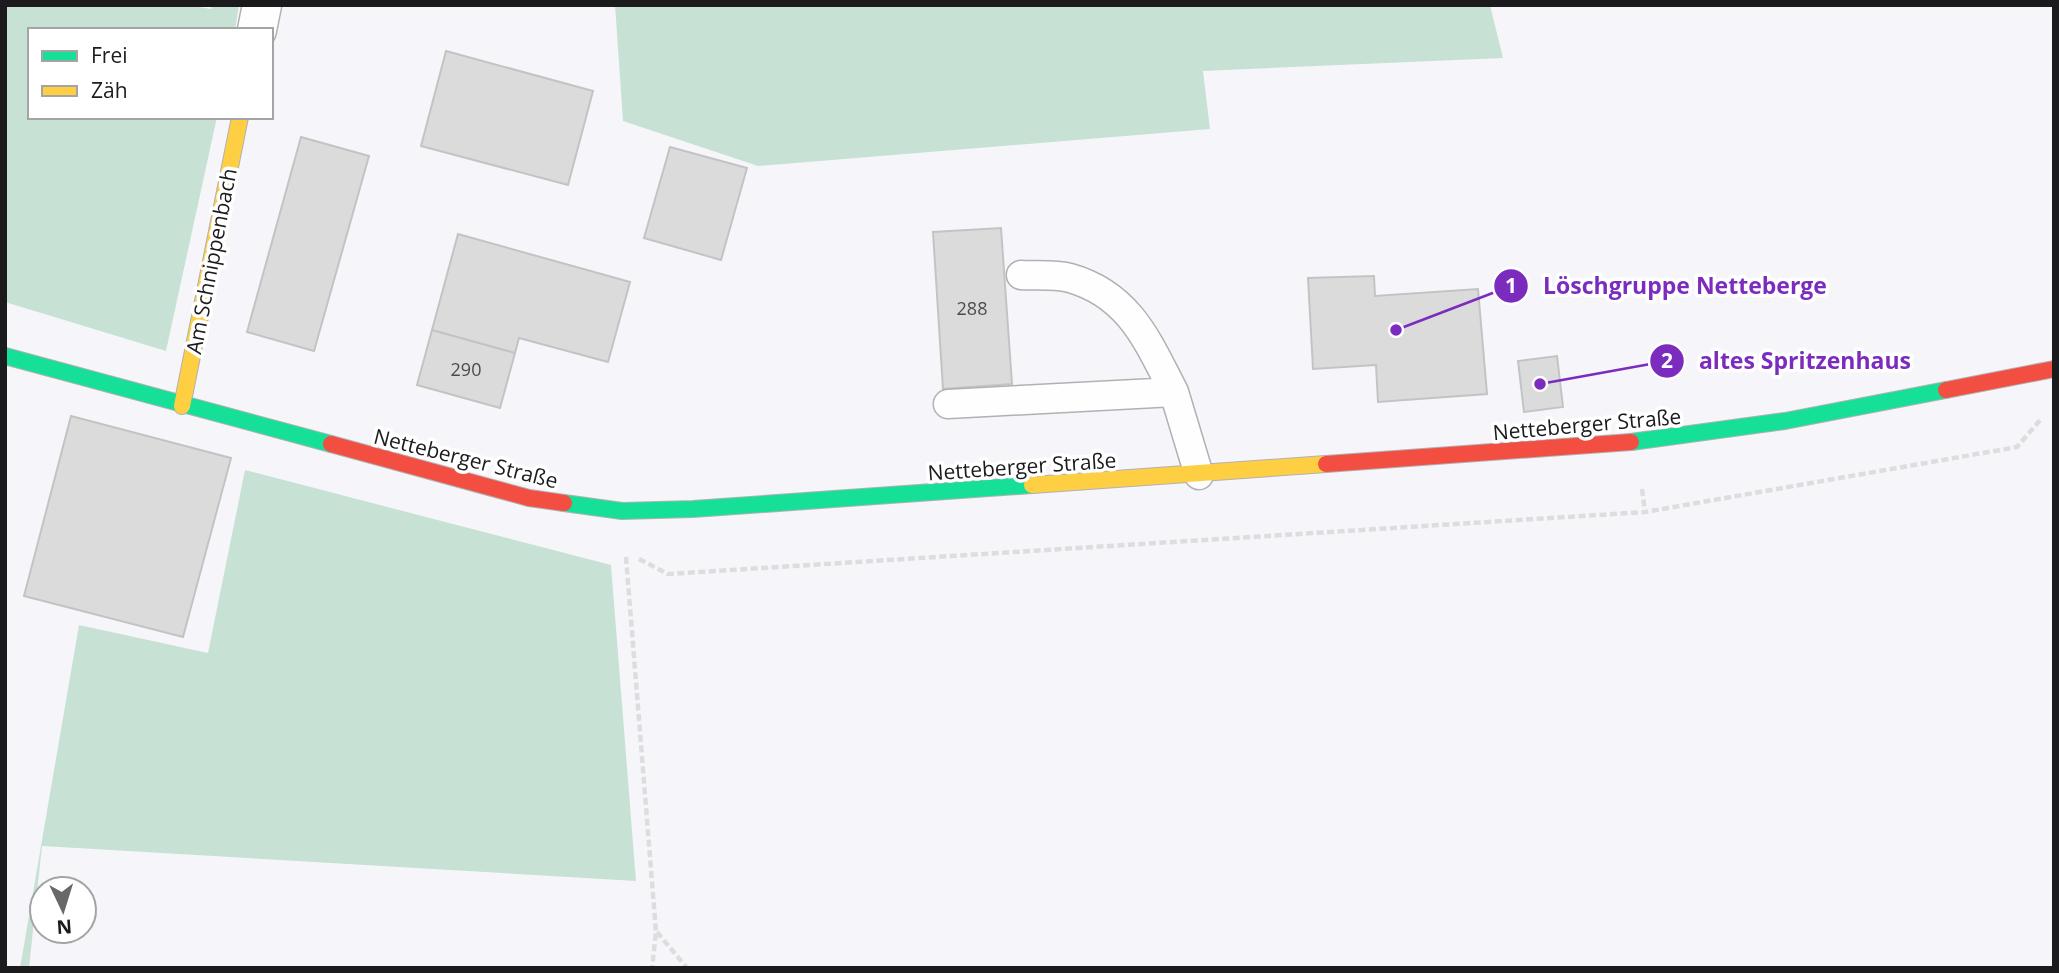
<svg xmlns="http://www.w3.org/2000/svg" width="2059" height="973" viewBox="0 0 2059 973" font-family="'Open Sans',sans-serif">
<rect width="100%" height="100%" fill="#f6f6fa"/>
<path fill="#c7e2d4" d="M5,5h182l24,4 1,-4h27l-4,25h-205v87h187l-51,234 -161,-49z
M615,5h875l13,53 -300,13 7,58 -452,37 -135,-45z
M245,470l366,95 25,316 -594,-35 -13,122h-9l59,-343 129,28z"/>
<path fill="#dcdbdc" stroke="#c4c3c4" stroke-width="2" d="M446,51l147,40 -25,94 -147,-39z
M301,137l68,19 -55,195 -67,-19z
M670,147l77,21 -26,92 -77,-22z
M1001,228l11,156 -69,5 -10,-157z
M458,234l172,48 -22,80 -89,-24 -4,15 -83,-23z
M1374,276l1,20 103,-7 9,105 -109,8 -2,-37 -63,4 -5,-91z
M432,330l83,23 -15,55 -83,-23z
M1557,356l6,51 -39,5 -6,-51z
M71,416l160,42 -48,179 -159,-41z"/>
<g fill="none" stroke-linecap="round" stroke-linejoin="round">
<defs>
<path id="lane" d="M1021,275c15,1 34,-1 49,3 60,17 78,64 104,114
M948,404l226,-12 25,83"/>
<path id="street" d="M257,30l5,-25"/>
<path id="fast" d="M5,356l326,88
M1631,442l154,-21 161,-31
M564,503l58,8 71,-2 339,-24"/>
<path id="slow" d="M182,406l58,-289
M1032,485l294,-21"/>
<path id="jam" d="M1946,390l108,-21
M331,444l198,54 35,5
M1326,464l305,-22"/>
</defs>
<use href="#lane" stroke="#b1b1b3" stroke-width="31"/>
<use href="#street" stroke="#b1b1b3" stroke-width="41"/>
<use href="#fast" stroke="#b1b1b3" stroke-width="18"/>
<use href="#slow" stroke="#b1b1b3" stroke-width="18"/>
<use href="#jam" stroke="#b1b1b3" stroke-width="18"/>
<path stroke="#ddddde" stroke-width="4.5" stroke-dasharray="7 3.5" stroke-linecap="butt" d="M1642,489l3,23
M626,557l30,375 -4,36
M639,559l29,15 977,-62 372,-65 24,-28
M657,932l30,36"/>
<use href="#lane" stroke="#fefefe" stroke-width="28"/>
<use href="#street" stroke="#fefefe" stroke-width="38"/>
<use href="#fast" stroke="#16e098" stroke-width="16"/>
<use href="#slow" stroke="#ffcf43" stroke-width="16"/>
<use href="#jam" stroke="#f24e42" stroke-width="16"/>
</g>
<g text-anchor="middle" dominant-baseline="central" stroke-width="7" stroke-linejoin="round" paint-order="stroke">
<g font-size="18" fill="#4b4b4d">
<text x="972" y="308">288</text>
<text x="466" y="369">290</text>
</g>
<g font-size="21" fill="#1b1b1d" stroke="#fff">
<text transform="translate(211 261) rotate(-79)">Am Schnippenbach</text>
<text transform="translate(1587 424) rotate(-5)">Netteberger Straße</text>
<text transform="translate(466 458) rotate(14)">Netteberger Straße</text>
<text transform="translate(1022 466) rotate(-4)">Netteberger Straße</text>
</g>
</g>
<path fill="none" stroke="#7b2cbf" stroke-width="2.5" d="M1396 330L1511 286M1540 384L1667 361"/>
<g fill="#7b2cbf" stroke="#fff" stroke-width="2.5">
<circle cx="1396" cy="330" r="7"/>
<circle cx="1540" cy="384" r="7"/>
<circle cx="1511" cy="286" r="18"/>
<circle cx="1667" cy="361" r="18"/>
</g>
<g font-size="21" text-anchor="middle" font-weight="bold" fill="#fff">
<text x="1511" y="293">1</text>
<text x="1667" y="368">2</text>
</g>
<g font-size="23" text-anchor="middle" font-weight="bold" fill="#7b2cbf" stroke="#fff" stroke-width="7" stroke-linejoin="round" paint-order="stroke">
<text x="1685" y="294">Löschgruppe Netteberge</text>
<text x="1805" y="369">altes Spritzenhaus</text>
</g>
<rect width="2059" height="973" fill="none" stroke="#1b1b1d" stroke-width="14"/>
<rect x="28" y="28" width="245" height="91" fill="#ffffff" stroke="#a4a4a5" stroke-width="2"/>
<rect x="42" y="51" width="35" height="10" fill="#16e098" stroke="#a4a4a5" stroke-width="2"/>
<text x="91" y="63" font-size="21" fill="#1b1b1d">Frei</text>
<rect x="42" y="86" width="35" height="10" fill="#ffcf43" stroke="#a4a4a5" stroke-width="2"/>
<text x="91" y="98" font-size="21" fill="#1b1b1d">Zäh</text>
<g transform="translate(63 910) rotate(176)"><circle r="33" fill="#ffffff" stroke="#a4a4a5" stroke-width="2"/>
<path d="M0-5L12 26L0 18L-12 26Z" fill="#68686a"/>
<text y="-10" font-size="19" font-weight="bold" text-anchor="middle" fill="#1b1b1d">N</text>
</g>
</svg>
